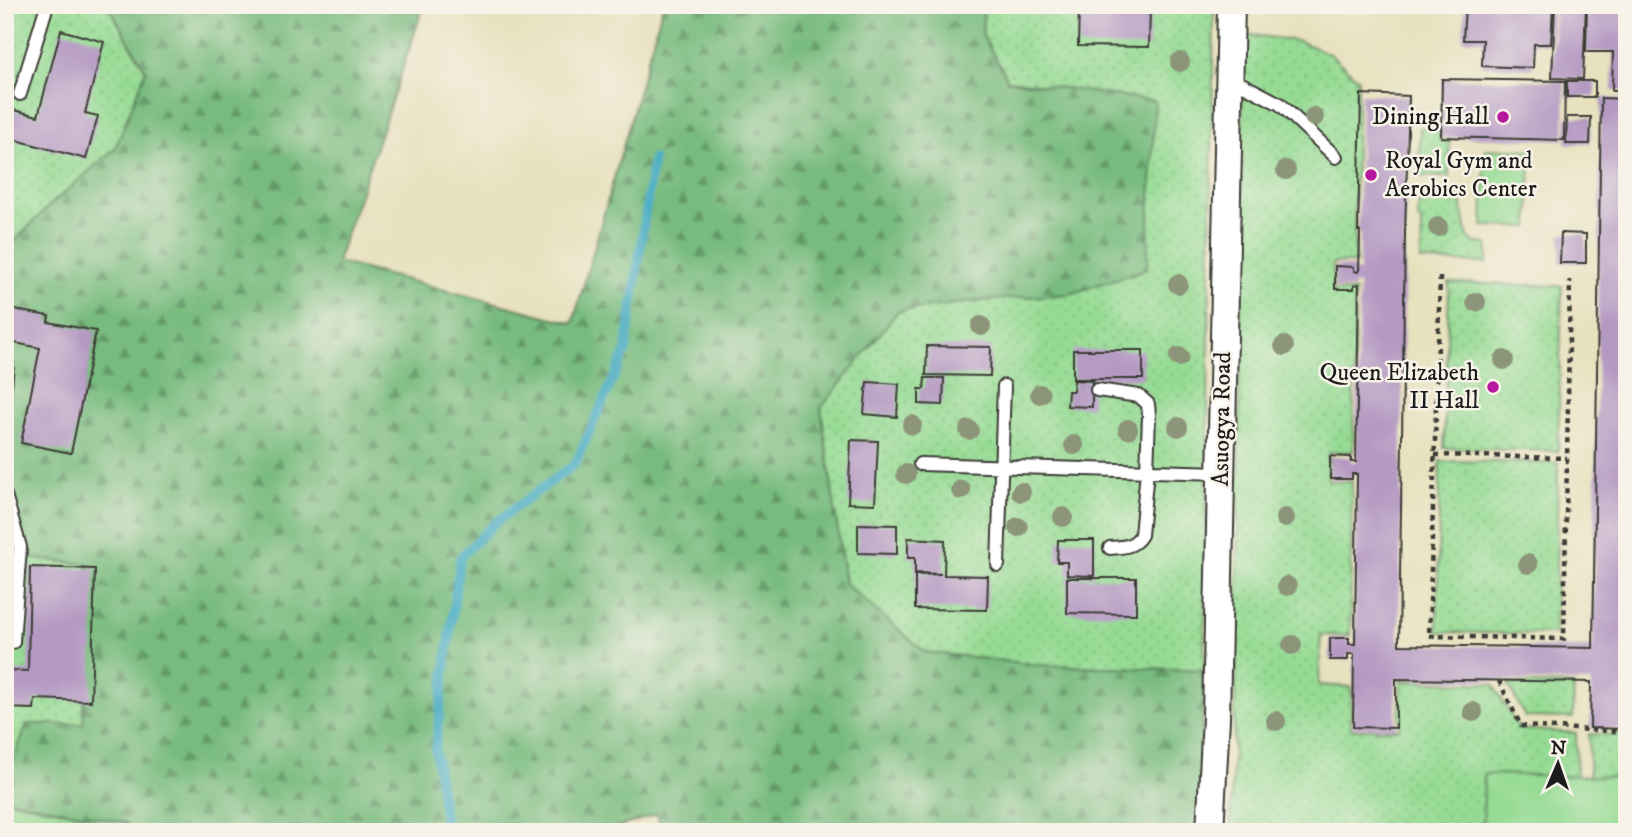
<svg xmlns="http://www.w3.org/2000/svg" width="1632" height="837" viewBox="0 0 1632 837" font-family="'IM FELL DW Pica',serif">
<defs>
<pattern id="green-dots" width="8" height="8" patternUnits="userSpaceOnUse" patternTransform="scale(1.75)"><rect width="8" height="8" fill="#96db94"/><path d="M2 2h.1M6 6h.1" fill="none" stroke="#81bb7f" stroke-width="1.8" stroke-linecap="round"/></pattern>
<pattern id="forest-firs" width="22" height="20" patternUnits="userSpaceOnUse" patternTransform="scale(1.75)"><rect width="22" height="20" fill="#78bb7e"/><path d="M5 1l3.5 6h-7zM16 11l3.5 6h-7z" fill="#629766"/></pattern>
</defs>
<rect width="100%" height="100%" fill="#f7f3e8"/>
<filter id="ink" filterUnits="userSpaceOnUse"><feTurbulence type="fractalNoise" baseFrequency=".0143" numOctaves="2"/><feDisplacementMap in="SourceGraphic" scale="14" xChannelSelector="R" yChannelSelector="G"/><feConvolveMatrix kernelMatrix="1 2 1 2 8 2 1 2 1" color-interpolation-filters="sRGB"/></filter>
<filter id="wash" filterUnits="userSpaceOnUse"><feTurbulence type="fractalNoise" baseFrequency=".00686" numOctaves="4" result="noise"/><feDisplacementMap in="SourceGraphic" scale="28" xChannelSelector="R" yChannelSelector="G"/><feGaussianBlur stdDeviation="1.57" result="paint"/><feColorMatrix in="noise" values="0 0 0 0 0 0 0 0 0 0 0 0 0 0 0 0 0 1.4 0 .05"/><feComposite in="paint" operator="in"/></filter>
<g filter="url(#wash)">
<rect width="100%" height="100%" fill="#e7e1be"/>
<path fill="url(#green-dots)" stroke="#597c58" stroke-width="2" d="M5,5h103l38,66 -31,78 -66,57 -44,45z
M984,5h230l-10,665 -164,-5 -115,-13 -80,-68 -24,-177 77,-96 82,-10 174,-200 -146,-21 -26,-46z
M1243,34l56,7 31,13 28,25 -4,148 2,36h-23v28l22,1 -2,160h-24l-1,29 24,1 -2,154 -29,-1 -2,50 32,2v42h48l2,-48 92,3 26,45 57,4 1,66 -86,33h-261l7,-175z
M1420,128l20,1v11h10l-1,37 -30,-1z
M1419,195l41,1 8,41 6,6 14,1 -1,19 -66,-2 1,-40 -4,-1z
M1449,283l113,3 -4,165 -114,-3z
M1440,461l118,2 -3,171 -118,-2z
M5,556l82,8 -4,160 -78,59z
M1508,684l66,1 -1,33 -48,-1z
M1589,734l38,1v63h-38z
M5,800l122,23 -2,9h-120z"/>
<path fill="url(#forest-firs)" stroke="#4a6c4d" stroke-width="2" d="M108,5h308l6,6 -85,251 236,61 90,-318h321l-2,29 26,46 147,21 -8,168 -77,25 -90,7 -82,10 -77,97 24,176 80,68 115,13 164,5 -5,162h-537l-5,-18 -53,18h-479l2,-9 -122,-24v-16l22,-59h56l4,-160 -82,-8v-305l44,-45 66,-57 31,-78z"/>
<path fill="#96db94" stroke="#597c58" stroke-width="2" d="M1485,149l46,1 -2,77 -46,-1z
M1484,774l143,3v55h-144z"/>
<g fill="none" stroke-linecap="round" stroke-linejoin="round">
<path stroke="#44abc3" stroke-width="9" d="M446,832l-11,-82 25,-193 36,-35 79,-58 51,-113 27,-192"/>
</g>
<g id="blocks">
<path fill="#b499c2" d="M1079,5l71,2 -1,40 -71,-1z
M1465,5h88l-2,39h-17l-1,24 -51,-2 1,-26h-20z
M1555,5h31l-3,74 -31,-1z
M1587,5h40v86h-15l1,-39h-27z
M61,30l43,12 -19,71 13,3 -12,43 -81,-22 1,-29 32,8z
M1442,79l123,2 -1,59 -123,-3z
M1567,81h28v16h-28z
M1361,94l48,2 -4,137 -6,412 194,3 8,-550 26,1v630l-37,-1 1,-46 -195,-3v49l-43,-1 1,-73h-6v6h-18v-22h19v6h6l2,-170h-5v5h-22v-23l21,1v5h5l3,-178 -5,1v4h-19v-23l19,1v4l5,1 1,-41h-2z
M1567,117h24l-1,27h-24z
M1561,233l25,1v29h-26z
M10,309l39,7 -1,6 48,9 -25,122 -50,-10 19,-95 -35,-7v-11z
M927,346l64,1 -1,29 -64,-1z
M1073,350h70v29h-70z
M925,378h19l-1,27 -24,-1v-15h5z
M1074,380l18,1v26l-25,-1 1,-15h5z
M867,382l32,2 -2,33 -33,-3z
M851,440l27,1 -3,63 -27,-1z
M858,524l39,1v29l-39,-1z
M908,538l37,2 -1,35 44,1 -1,34 -72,-1v-34l26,-1 -26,-1v-15h-7z
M1058,540h36v36l-27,-1v-13h-10z
M30,567l65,2 -4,132 -56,-2 -1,10 -29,-1v-38l23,1z
M1067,578h69v36l-69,-1z"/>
</g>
</g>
<g filter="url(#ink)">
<use href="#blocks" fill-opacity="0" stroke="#3a3a34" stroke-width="2"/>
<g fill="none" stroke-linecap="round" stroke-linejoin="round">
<defs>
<path id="service" d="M1230,78l50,26 56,53
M20,94l27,-89
M5,386l2,-23
M1097,390l42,6 9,8 1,11 -2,56 -6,64c-7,12 -18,12 -31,13
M920,464l301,9
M5,495l15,52 -7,95
M998,565l6,-179"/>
<path id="minor" d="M1210,832l6,-114 15,-713"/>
</defs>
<use href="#service" stroke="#3a3a34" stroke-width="16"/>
<use href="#minor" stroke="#3a3a34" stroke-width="30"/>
<path stroke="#3a3a34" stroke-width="4.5" stroke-dasharray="5 5" stroke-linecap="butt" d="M1440,277l-11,359 135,3 6,-359
M1435,455l132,3
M1499,681l22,45 106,6"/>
<use href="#service" stroke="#fff" stroke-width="12"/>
<use href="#minor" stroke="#fff" stroke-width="26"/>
</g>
<g fill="#8c9479">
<circle cx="1180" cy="62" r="10"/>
<circle cx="1314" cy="117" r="10"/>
<circle cx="1286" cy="170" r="10"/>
<circle cx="1438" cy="227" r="10"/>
<circle cx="1178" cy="284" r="10"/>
<circle cx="1476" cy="302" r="10"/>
<circle cx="981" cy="326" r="10"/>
<circle cx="1284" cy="346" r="10"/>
<circle cx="1179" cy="357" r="10"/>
<circle cx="1504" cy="360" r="10"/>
<circle cx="1040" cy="394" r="10"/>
<circle cx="912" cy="425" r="10"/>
<circle cx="1178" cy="427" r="10"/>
<circle cx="1128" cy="429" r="10"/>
<circle cx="969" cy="430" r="10"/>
<circle cx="1074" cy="445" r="10"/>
<circle cx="906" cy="474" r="10"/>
<circle cx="961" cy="490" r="10"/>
<circle cx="1021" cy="492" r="10"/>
<circle cx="1063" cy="517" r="10"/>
<circle cx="1285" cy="518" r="10"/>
<circle cx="1018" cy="527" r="10"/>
<circle cx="1528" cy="564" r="10"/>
<circle cx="1287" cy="586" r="10"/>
<circle cx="1292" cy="645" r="10"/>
<circle cx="1473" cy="712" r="10"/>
<circle cx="1276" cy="721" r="10"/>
</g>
</g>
<g fill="#b5179e" stroke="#f7f3e8" stroke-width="2.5">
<circle cx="1503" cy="117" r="7"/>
<circle cx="1371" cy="175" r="7"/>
<circle cx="1493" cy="387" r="7"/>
</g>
<g text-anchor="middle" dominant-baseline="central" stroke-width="5" stroke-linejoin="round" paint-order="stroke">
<g font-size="24" fill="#1c1c1c" stroke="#f7f3e8" text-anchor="end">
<text x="1489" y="117">Dining Hall</text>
<text x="1385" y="161" text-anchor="start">Royal Gym and<tspan x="1385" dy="28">Aerobics Center</tspan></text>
<text x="1479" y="373">Queen Elizabeth<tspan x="1479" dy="28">II Hall</tspan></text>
</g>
<g font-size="24" fill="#1c1c1c" stroke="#f7f3e8">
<text transform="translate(1222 419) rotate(-89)">Asuogya Road</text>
</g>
</g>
<rect width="1632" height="837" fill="none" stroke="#f7f3e8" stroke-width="28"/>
<g transform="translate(1558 764) rotate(2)" stroke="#f7f3e8" stroke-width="5" paint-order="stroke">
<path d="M0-5L12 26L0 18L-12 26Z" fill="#1c1c1c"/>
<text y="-10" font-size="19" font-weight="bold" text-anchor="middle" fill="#1c1c1c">N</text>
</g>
</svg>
